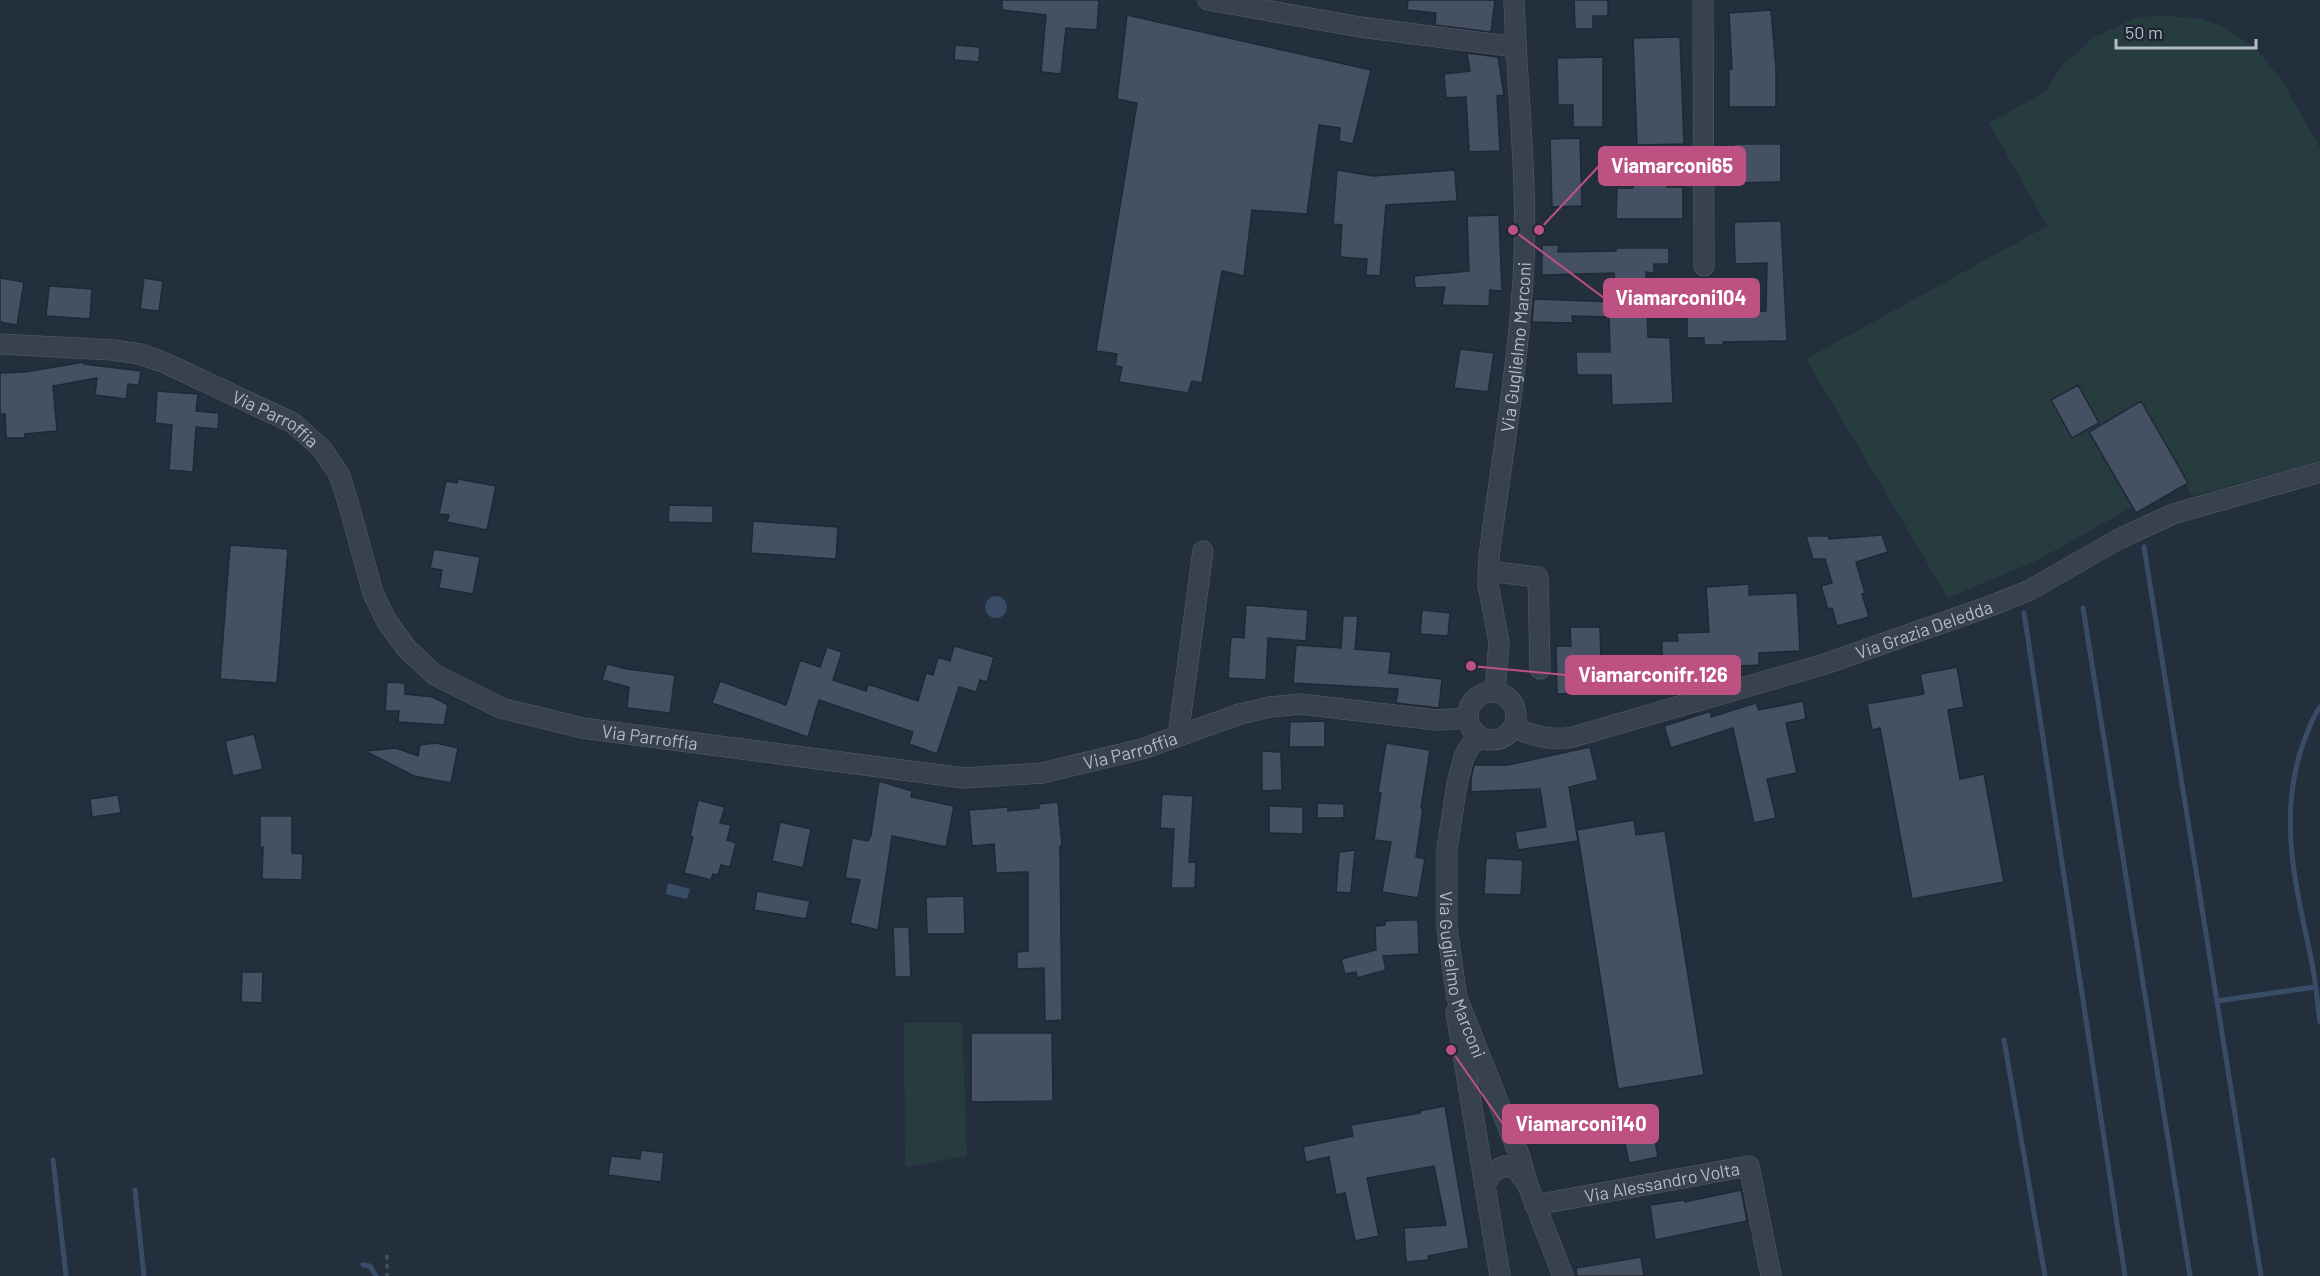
<svg xmlns="http://www.w3.org/2000/svg" width="2320" height="1276" viewBox="0 0 2320 1276" font-family="Barlow,sans-serif">
<rect width="100%" height="100%" fill="#242f3e"/>
<path fill="#263c3f" d="M2158,15l42,4 21,7 33,21 27,32 39,69v313l-128,35 -6,-12 -20,12 -3,-6 -16,9 3,6 -14,8 -4,-6 -96,54 -88,37 -142,-239 241,-133 -58,-103 56,-31 17,-26 31,-28 40,-19z
M962,1022l5,134 -62,11 -1,-144z"/>
<path fill="#394c67" d="M985 607a11 11 0 1 1 22 0a11 11 0 1 1-22 0Z
M668,883l22,6 -3,10 -21,-5z"/>
<g fill="none" stroke-linecap="round" stroke-linejoin="round">
<path stroke="#394c67" stroke-width="5" d="M2144,547l117,729
M2083,608l107,668
M2024,613l101,663
M2320,707c-8,11 -12,24 -17,37 -25,71 -8,139 7,209 5,23 7,46 10,69
M2217,1001l98,-14
M2004,1040l41,236
M53,1160l13,116
M135,1190l9,86
M363,1265l7,1 6,10"/>
</g>
<path fill="#455162" stroke="#1f2835" stroke-width="1.5" d="M1002,0h97l-2,30 -31,-2 -5,46 -20,-2 5,-57 -44,-5z
M1408,0h87l-4,32 -56,-7 1,-12 -29,-3z
M1574,0h34v16h-15v13h-18z
M1771,10l5,58v39h-47v-38h3l-3,-56z
M1127,15l244,55 -18,74 -14,-3 1,-13 -21,-3 -12,89 -55,-4 -8,66 -22,-5 -20,112 -10,-2 -4,12 -69,-11 3,-15 -7,-1 2,-12 -21,-3 41,-248 -20,-4z
M1680,37l4,107 -47,1 -4,-107z
M955,45l25,2 -1,15 -25,-2z
M1467,53l31,4 6,38 -7,1 3,55 -31,1 -3,-55 -20,1 -2,-24 26,-3z
M1603,57v70h-30v-22h-15l-1,-47z
M1580,138l2,68 -30,1 -2,-68z
M1734,144h47v38l-47,1z
M1337,170l36,6 82,-6 2,31 -71,4 -6,71 -14,-1 1,-16 -27,-2 2,-32 -9,-1z
M1633,180h34v7h16v32h-67l1,-31h16z
M1499,215l3,76 -12,-1 -1,16 -47,-1 3,-18 -30,1 -1,-12 55,-5 -2,-55z
M1781,221l6,120 -64,1v3h-19v-7h-17v-36l37,1v9l42,-1 1,-48 -32,1 -1,-42z
M1542,245h17l-1,7 58,-1v-3h53v16h-15v9l-8,-1 2,65 22,1 3,65 -61,2 -1,-30h-34l-1,-23h34l-1,-35 -37,-1 1,7 -41,-1 2,-23 83,3 -3,-29 -72,2z
M0,278l24,4 -7,43 -17,-3z
M144,278l19,3 -4,30 -19,-2z
M49,286l43,3 -2,30 -44,-3z
M1460,349l34,4 -6,39 -34,-4z
M84,362v2l57,7 -2,14 -11,-1 -2,15 -31,-4 2,-17 -44,8 4,45 -32,3v4h-19l-1,-24h-5v-41l25,-1z
M2078,385l21,38 -27,15 -21,-38z
M157,391l41,3 -2,17 23,2 -1,16 -22,-2 -3,45 -24,-2 3,-45 -17,-2z
M2141,401l47,82 -52,30 -47,-81z
M458,479l38,7 -9,44 -40,-8 2,-7 -10,-1 7,-33 11,2z
M669,505l44,1v17l-45,-1z
M753,521l85,6 -2,32 -85,-6z
M1882,535l6,17 -32,10 9,31 -3,1 7,23 -32,9 -5,-18 -4,1 -7,-23 11,-3 -7,-24h-12l-7,-23h23v3z
M230,545l58,4 -11,134 -57,-4z
M434,549l46,8 -7,37 -34,-6 3,-18 -12,-2z
M1749,584v11l48,-2 3,58 -41,2v12l-50,3 1,17 -14,4 -75,2 -1,-32 42,-1v-17h16l-1,-8 32,-1 -3,-45z
M1246,605l62,5 -2,31 -38,-3 -2,42 -38,-2 3,-41 13,1z
M1422,610l28,3 -2,23 -28,-2z
M1343,616h15l-3,33 36,3 -2,21 53,6 -3,29 -43,-5 2,-14 -105,-6 3,-38 45,3z
M1570,627h30l1,31h-13l1,35 -32,1 -1,-48h15z
M954,646l40,11 -7,25 -7,-2 -4,12 -17,-5 -22,67 -28,-10 4,-12 -94,-32 -11,37 -96,-34 8,-22 66,24 14,-45 20,7 7,-20 15,5 -9,28 33,11 2,-7 50,17 8,-28 7,2 5,-18 12,4z
M607,664l20,5 48,6 -5,38 -43,-5 2,-21 -27,-7z
M1957,667l7,40 -16,3 12,69 24,-5 20,108 -92,17 -32,-171 -8,2 -5,-26 57,-10 -4,-20z
M387,682l18,1v11l28,3 15,8 -4,20 -46,-3 1,-11h-14z
M1803,701l3,18 -20,4 11,50 -30,6 9,39 -22,5 -21,-95 -62,20 -7,-22 47,-15v6l45,-14 3,7z
M1325,721v26h-36l1,-25z
M254,734l9,35 -30,7 -8,-35z
M436,743l22,5 -7,35 -37,-7 -49,-25 31,-3 22,8 2,-11z
M1386,743l44,7 -9,58h2l-7,49 9,2 -7,39 -36,-6 9,-50 -17,-2 7,-47 -3,-1z
M1590,747l8,33 -29,7 9,54 -60,9 -3,-18 31,-5 -6,-38 -69,3v-13l3,-14h34z
M1262,751l19,1 1,38 -20,1z
M879,781l33,10 -1,6 43,9 -8,41 -54,-11 -14,94 -28,-7 10,-43 -15,-2 7,-40 16,3 3,-6z
M1162,794l31,2 -4,66h7l-1,26h-24l3,-59 -14,-1z
M118,795l3,18 -29,4 -2,-18z
M698,800l27,7 -5,16 11,2 -4,15 9,3 -6,24 -9,-2 -3,10 -5,-1 -2,6 -27,-7 9,-36 -3,-1z
M1058,802l4,44h-2l2,174 -17,1 -1,-53 -27,1v-17l11,-1v-79l-32,1 -2,-29 -22,2 -3,-36 39,-3v4l31,-3v-4z
M1317,803l27,1v14h-27z
M1269,806l34,1v27l-34,-1z
M260,816h32v37l11,1 -1,26 -40,-1 1,-32h-3z
M1634,820l2,15 29,-4 39,244 -86,14 -41,-259z
M780,822l31,7 -8,39 -31,-7z
M1355,850l-4,43 -15,-1 3,-40z
M1486,858l37,2 -2,35 -37,-1z
M757,891l53,10 -4,18 -52,-9z
M964,896l1,38h-38l-1,-37z
M1405,920h13l1,34 -36,2 3,14 -29,8 -1,-6 -11,2 -4,-15 35,-9 -1,-24 10,-1v-4z
M893,927h16l2,50h-16z
M242,972h21l-1,31 -21,-1z
M971,1033h81l1,68 -82,1z
M1445,1106l24,142 -41,8 1,4 -23,2 -2,-34 42,-3 -12,-59 -67,12 12,58 -24,5 -10,-48 -9,2 -7,-38 -23,5 -3,-15 50,-11 -2,-11 69,-12v-2z
M1653,1129l5,28 -29,6 -6,-29z
M641,1150l23,3 -3,29 -53,-7 3,-19 29,3z
M1741,1190l6,31 -92,19 -5,-35 34,-5 1,2z
M1641,1257l3,19h-67l-1,-8z"/>
<g fill="none" stroke-linecap="round" stroke-linejoin="round">
<defs>
<g id="minor">
<path d="M1208,0l152,27 156,20"/>
<path d="M1703,0l1,266"/>
<path id="s1" d="M0,344l113,6 27,4 23,8 130,61 28,25 18,26 9,28 25,91 13,27 21,29 28,26 66,33 81,20 382,50 78,-5 100,-24 98,-35 30,-7 30,-3 137,16 31,-2"/>
<path d="M1488,571l50,6 2,92"/>
<path id="s2" d="M1495,692l4,-50 -11,-57 1,-29c12,-91 28,-183 34,-275 6,-93 -6,-188 -9,-281"/>
<circle cx="1492" cy="716" r="24"/>
<path id="s3" d="M1513,727c20,9 38,14 60,10l252,-73 168,-59 37,-15 87,-50 56,-26 147,-42"/>
<path d="M1178,736l25,-185"/>
<path id="s4" d="M1481,737l-11,9 -6,11 -7,27 -10,65v80l10,69 63,159 7,26 36,93"/>
<path d="M1456,1012l44,264"/>
<path d="M1486,1184l5,-11 13,-7 11,2 12,15"/>
<path id="s5" d="M1535,1205l214,-39 22,110"/>
</g>
</defs>
<use href="#minor" stroke="#565f6c" stroke-width="21"/>
<path stroke="#44595c" stroke-width="3" stroke-dasharray="4.5 4.5" stroke-linecap="butt" d="M387,1255v21"/>
<use href="#minor" stroke="#38414e" stroke-width="20"/>
</g>
<g text-anchor="middle" dominant-baseline="central" stroke-width="5" stroke-linejoin="round" paint-order="stroke">
<g font-size="18" fill="#b4bcc9" stroke="#1d2633">
<text stroke="none"><textPath href="#s2" startOffset="348">Via Guglielmo Marconi</textPath></text>
<text stroke="none"><textPath href="#s1" startOffset="291">Via Parroffia</textPath></text>
<text stroke="none"><textPath href="#s3" startOffset="429">Via Grazia Deledda</textPath></text>
<text stroke="none"><textPath href="#s1" startOffset="831">Via Parroffia</textPath></text>
<text stroke="none"><textPath href="#s1" startOffset="1317">Via Parroffia</textPath></text>
<text stroke="none"><textPath href="#s4" startOffset="248">Via Guglielmo Marconi</textPath></text>
<text stroke="none"><textPath href="#s5" startOffset="129">Via Alessandro Volta</textPath></text>
</g>
</g>
<path fill="none" stroke="#bd5182" stroke-width="2" d="M1539 230L1599 166M1513 230L1604 298M1471 666L1566 675M1451 1050L1503 1124"/>
<g fill="#bd5182" stroke="#1d2633" stroke-width="2">
<circle cx="1539" cy="230" r="6"/>
<circle cx="1513" cy="230" r="6"/>
<circle cx="1471" cy="666" r="6"/>
<circle cx="1451" cy="1050" r="6"/>
</g>
<g fill="#bd5182" stroke="#bd5182" stroke-width="2">
<rect x="1599" y="147" width="146" height="38" rx="6"/>
<rect x="1604" y="279" width="155" height="38" rx="6"/>
<rect x="1566" y="656" width="174" height="38" rx="6"/>
<rect x="1503" y="1105" width="155" height="38" rx="6"/>
</g>
<g font-size="20" text-anchor="middle" font-weight="bold" fill="#fff">
<text x="1672" y="173">Viamarconi65</text>
<text x="1681" y="305">Viamarconi104</text>
<text x="1653" y="682">Viamarconifr.126</text>
<text x="1581" y="1131">Viamarconi140</text>
</g>
<path d="M2116 39v9h140v-9" fill="none" stroke="#b4bcc9" stroke-width="3"/>
<text x="2125" y="39" font-size="18" fill="#b4bcc9" stroke="#1d2633" stroke-width="4.5" paint-order="stroke">50 m</text>
</svg>
